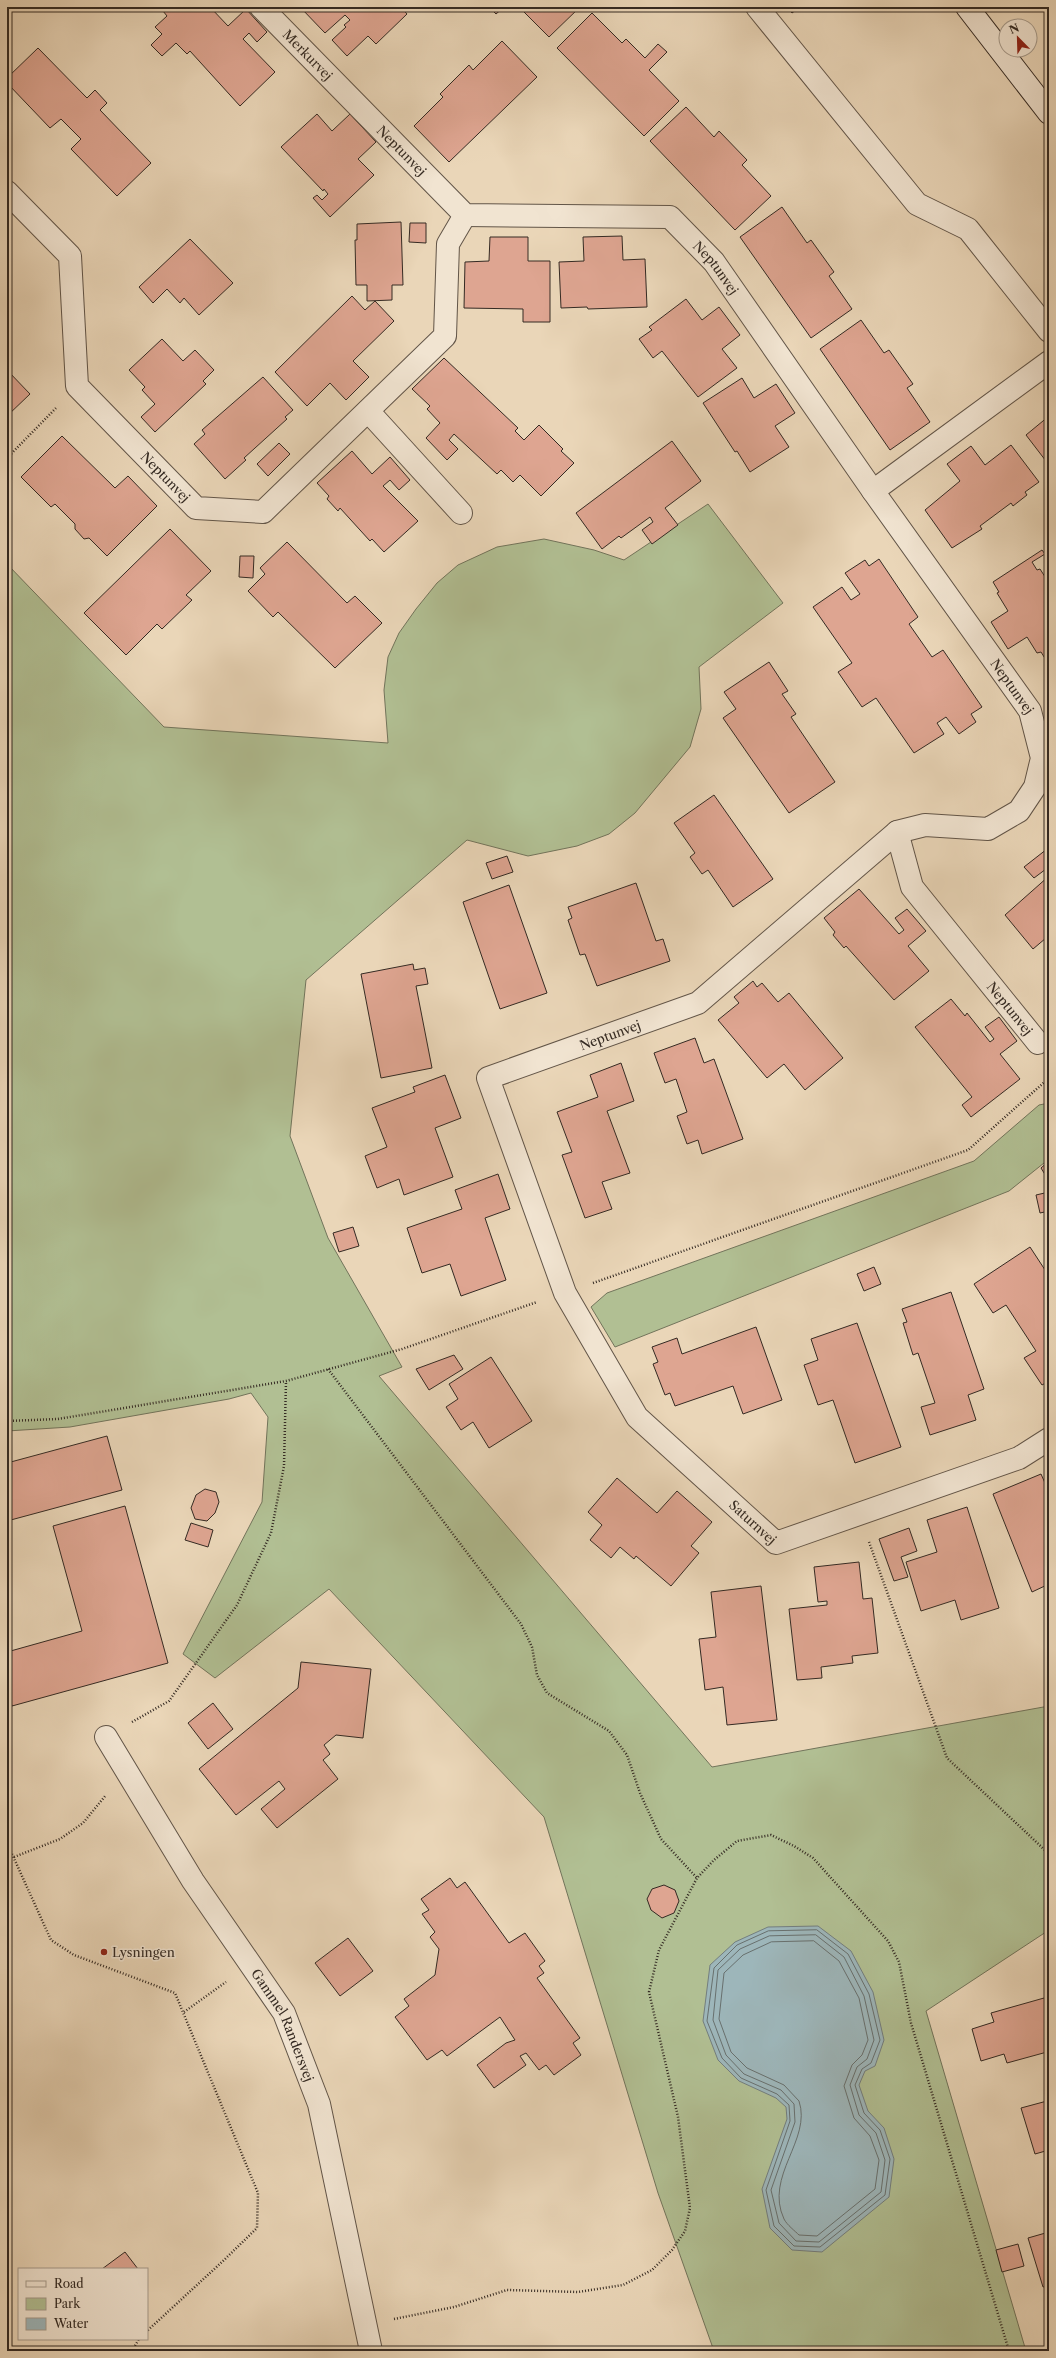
<svg xmlns="http://www.w3.org/2000/svg" width="1056" height="2358" viewBox="0 0 1056 2358" font-family="'Libre Caslon Text',serif">
<rect width="100%" height="100%" fill="#ead6b8"/>
<filter id="stains"><feTurbulence type="fractalNoise" baseFrequency=".005" numOctaves="4"/><feColorMatrix values="0 0 0 0 .2 0 0 0 0 .09 0 0 0 0 .02 0 0 0 .5 -.17"/></filter>
<radialGradient id="worn" r=".72"><stop offset=".6" stop-color="#630" stop-opacity="0"/><stop offset="1" stop-color="#630" stop-opacity=".3"/></radialGradient>
<path fill="#b1bf93" stroke="#72745b" d="M708,504l75,99 -84,64 2,42 -11,38 -55,66 -26,21 -32,12 -49,10 -61,-16 -161,140 -16,156 38,102 74,129 -23,9 333,391 337,-61v224l-123,81 100,340h-312l-56,-158 -114,-376 -215,-228 -114,89 -32,-24 79,-152 6,-85 -17,-24 -22,6 -159,28 -63,4v-867l157,163 224,16 -4,-53 4,-33 11,-24 17,-24 21,-26 21,-18 39,-18 47,-8 50,11 30,10z
M1049,1103v56l-40,32 -394,156 -24,-40 16,-14 367,-132 65,-56z"/>
<path fill="#9db6ba" stroke="#737e7e" d="M818,1926l33,25 22,41 11,48 -9,26 -10,5 -6,14 9,26 16,17 10,31 -5,38 -67,55 -30,-2 -22,-22 -8,-39 25,-70 -1,-12 -10,-9 -37,-17 -21,-21 -15,-39 7,-56 25,-23 33,-15z"/>
<g fill="none" stroke-linecap="round" stroke-linejoin="round">
<path stroke="#68706e" stroke-width="1" d="M817,1930l31,24 21,40 11,46 -9,23 -9,6 -7,16 9,28 16,17 10,29 -5,36 -65,52 -26,-1 -20,-20 -8,-36 24,-69 -1,-16 -12,-11 -36,-16 -19,-20 -15,-37 7,-53 23,-23 31,-14z
M816,1935l28,22 20,39 10,44 -7,19 -10,8 -7,18 9,30 17,18 9,27 -4,32 -62,50 -23,-1 -17,-18 -8,-33 24,-68 -1,-18 -13,-14 -37,-16 -18,-19 -13,-35 5,-50 22,-21 29,-13z
M814,1941l25,20 20,37 9,42 -6,15 -10,10 -8,21 10,32 16,18 9,24 -4,29 -58,47 -18,-1c-4,-4 -12,-10 -15,-16 -20,-43 28,-79 15,-118l-15,-16 -37,-17 -16,-16 -12,-33 5,-46 19,-18 28,-13z"/>
</g>
<path fill="#dea591" stroke="#342a23" d="M168,7h42l18,19 18,-17 21,23 -10,10 -8,-9 -6,6 32,33 -35,34 -50,-55 -3,3 -11,-11 -14,13 -11,-11 11,-11 -7,-7 12,-11 -4,-5z
M300,7h101l6,7 -31,30 -8,-8 -21,20 -15,-16 14,-13 -2,-2 6,-5 -5,-5 -20,18z
M489,7h15l-8,7z
M519,7h61l-31,30z
M787,7h13l-8,6z
M592,13l30,30 4,-4 19,19 13,-14 9,8 -18,18 30,31 -35,35 -87,-88z
M502,41l35,36 -88,85 -35,-36 29,-29 -3,-3 29,-29 4,5z
M38,48l49,50 8,-8 12,13 -7,7 51,53 -34,33 -46,-47 10,-10 -20,-20 -11,9 -43,-45v-5z
M686,107l28,30 5,-6 28,29 -5,5 29,31 -36,34 -85,-89z
M317,114l15,17 18,-17 26,28 -18,17 16,16 -44,42 -17,-19 4,-3 5,5 6,-6 -4,-5 -1,2 -42,-44z
M782,207l25,36 4,-3 23,32 -5,4 23,33 -41,29 -71,-101z
M401,222l2,63h-11v15l-25,1v-16h-11l-1,-45h2v-16z
M410,223h16v20l-17,-1z
M622,236l1,24 22,-1 2,48 -59,2 -1,-2 -26,1 -2,-46 25,-1 -1,-24z
M490,237h38v24h22v61h-27v-13l-59,-1 1,-46 24,-1z
M190,239l43,44 -34,32 -15,-17 -4,5 -13,-14 -14,14 -14,-16z
M352,296l13,14 10,-9 19,20 -41,40 16,16 -23,23 -16,-17 -23,23 -32,-34z
M686,299l16,21 17,-13 21,28 -18,14 15,19 -39,29 -36,-46 -9,7 -14,-19 13,-9 -3,-3z
M861,320l23,33 5,-3 24,34 -6,4 23,34 -40,28 -70,-101z
M162,339l21,22 12,-11 19,20 -11,11 3,3 -51,48 -14,-15 14,-13 -13,-14 3,-3 -16,-17z
M444,358l74,70 -3,3 9,9 15,-15 24,24 -2,2 13,12 -33,33 -21,-21 -7,7 -12,-12 -4,4 -43,-40 -5,6 9,9 -11,11 -21,-22 14,-15 -13,-14 3,-3 -18,-17z
M7,370l23,24 -23,22z
M263,377l30,33 -8,7 2,2 -43,39 2,2 -21,19 -31,-35 11,-10 -3,-4z
M742,378l12,20 22,-14 19,29 -20,13 14,21 -39,25 -13,-21 -2,1 -32,-49z
M1049,416v49l-23,-30z
M62,436l53,52 13,-12 29,30 -50,50 -18,-18 -5,1 -9,-10v-5l-20,-20 -4,3 -30,-30z
M672,441l29,40 -36,27 13,17 -26,19 -10,-14 11,-8 -3,-5 -29,21 -2,-2 -17,13 -26,-36z
M279,443l11,11 -22,22 -11,-12z
M1011,445l28,37 -14,10 2,3 -14,11 -2,-3 -31,23 2,3 -30,19 -27,-38 35,-29 -13,-17 24,-18 14,19z
M352,451l20,23 18,-17 20,23 -11,10 -9,-10 -7,6 35,35 -34,31 -12,-13 -2,2 -30,-33 -2,3 -11,-12 2,-3 -12,-13z
M170,529l41,42 -25,24 6,5 -30,29 -5,-5 -31,31 -42,-42z
M287,542l60,61 8,-7 27,27 -47,45 -57,-56 -5,5 -25,-26 17,-17 -5,-6z
M1042,550l3,4 -13,8 5,8 3,-1 9,14v75l-3,2 -5,-8 -4,1 -10,-16 -19,12 -17,-27 17,-11 -11,-18 2,-1 -6,-10z
M240,556h14l-1,22 -14,-1z
M879,559l39,58 -9,7 23,33 11,-7 39,57 -11,7 5,8 -17,12 -13,-17 -9,6 7,11 -30,19 -38,-55 -14,9 -24,-35 14,-9 -39,-56 29,-20 9,13 9,-6 -15,-21 20,-13 4,6z
M769,662l19,29 -6,3 14,20 -5,3 44,65 -46,31 -66,-95 13,-9 -12,-17z
M714,795l59,84 -40,28 -25,-37 -6,4 -12,-17 5,-4 -21,-30z
M1047,849l2,3v21l-3,-4 -12,9 -10,-11z
M507,856l6,16 -21,7 -6,-16z
M1049,876v65l-3,-3 -13,11 -28,-34z
M636,883l20,58 7,-2 7,22 -73,25 -12,-32 -5,1 -12,-35 4,-2 -4,-11z
M509,885l38,108 -47,16 -37,-107z
M859,889l40,45 5,-4 -9,-12 12,-9 19,22 -18,15 21,25 -35,29 -48,-54 -2,2 -11,-13 2,-3 -11,-14z
M413,964l1,6 11,-2 3,16 -12,2 16,82 -51,10 -20,-104z
M753,981l4,6 5,-4 16,19 11,-9 54,65 -38,32 -21,-26 -17,14 -49,-58 21,-17 -5,-6z
M951,999l14,17 2,-3 23,29 4,-3 -9,-12 14,-10 18,24 -17,13 20,25 -49,38 -9,-12 10,-8 -57,-70z
M695,1038l9,25 10,-4 29,80 -41,15 -4,-14 -11,4 -10,-28 10,-4 -11,-33 -11,4 -11,-30z
M621,1063l13,38 -27,10 23,62 -28,9 10,27 -27,9 -23,-63 10,-3 -15,-40 41,-15 -8,-22z
M445,1075l16,43 -26,10 18,49 -49,18 -5,-16 -22,9 -12,-32 22,-9 -15,-39 43,-16 -2,-5z
M1049,1161v20l-8,-13z
M498,1174l12,35 -25,9 21,62 -45,16 -11,-32 -28,9 -15,-45 55,-19 -7,-19z
M1049,1192v19l-9,2 -4,-18z
M353,1227l6,19 -20,6 -6,-19z
M1030,1247l19,29v105l-7,4 -18,-27 12,-7 -30,-46 -13,8 -19,-29z
M874,1267l7,17 -17,7 -7,-17z
M951,1292l33,97 -16,6 8,25 -46,15 -9,-28 14,-4 -17,-50 -5,2 -10,-32 4,-1 -5,-13z
M857,1323l44,124 -46,16 -22,-63 -15,5 -14,-40 14,-5 -7,-21z
M756,1327l26,73 -39,14 -10,-28 -58,20 -5,-13 -5,2 -12,-31 5,-2 -6,-15 25,-9 5,16z
M454,1355l9,14 -34,21 -13,-21z
M491,1357l41,64 -43,27 -16,-26 -12,8 -15,-23 12,-8 -9,-15z
M107,1436l15,54 -115,31v-58z
M1041,1474l8,18v92l-17,8 -39,-98z
M617,1478l40,35 20,-22 35,31 -21,24 8,7 -28,33 -35,-30 -2,3 -14,-12 -9,11 -21,-18 12,-15 -14,-13z
M205,1489l11,3 3,10 -4,11 -8,8 -12,-2 -4,-11 5,-13z
M125,1506l43,157 -156,43 -5,-18v-36l75,-21 -29,-105z
M967,1507l32,101 -38,12 -6,-20 -34,11 -15,-49 31,-10 -10,-32z
M191,1523l22,7 -5,17 -23,-7z
M909,1528l8,23 -16,6 7,20 -14,4 -15,-42z
M859,1562l4,37 9,-1 6,55 -26,3 1,7 -32,4 1,11 -25,2 -8,-71 38,-4v-4l-9,1 -4,-35z
M761,1586l16,134 -50,5 -4,-38 -18,3 -6,-51 17,-2 -5,-45z
M301,1662l70,7 -8,69 -27,-3 -12,10 6,9 -7,6 15,19 -61,49 -16,-19 24,-20 -6,-8 -43,34 -37,-46 99,-81z
M213,1703l20,26 -25,20 -20,-26z
M450,1878l7,10 8,-6 44,61 16,-10 20,28 -6,5 5,7 -7,5 43,60 -7,5 8,12 -27,20 -8,-10 -7,5 -13,-17 -6,3 6,9 -32,23 -17,-23 29,-22 9,-3 -15,-23 -53,39 -5,-6 -15,10 -32,-43 14,-11 -5,-7 31,-24 4,-26 -9,-12 5,-5 -13,-18 7,-4 -8,-11z
M664,1885l11,5 4,11 -5,12 -12,5 -11,-8 -4,-11 5,-10z
M348,1938l25,33 -33,25 -25,-33z
M1049,1941v14l-4,-13z
M1044,1998l5,15v43l-2,-4 -40,11 -3,-9 -23,7 -9,-32 22,-7 -3,-9z
M1049,2094v56l-14,4 -14,-46 26,-7 -2,-6z
M1049,2232v54l-6,1 -15,-49z
M1018,2244l6,22 -22,6 -6,-22z
M125,2252l13,17h-36z"/>
<g fill="none" stroke-linecap="round" stroke-linejoin="round">
<defs>
<g id="street">
<path id="s1" d="M261,7l204,208 205,2 44,45 159,229 157,220 12,47 -7,29 -16,24 -31,18 -63,-4 -28,7 -199,171 -210,75 77,215 72,124 139,126 243,-85 30,-19"/>
<path d="M757,7l160,197 51,25 81,102"/>
<path id="s2" d="M7,192l63,64 7,130 119,122 67,4 182,-176 3,-92 17,-29"/>
<path d="M368,411l93,102"/>
<path d="M873,491l176,-129"/>
<path id="s3" d="M897,832l15,55 126,156"/>
<path id="s4" d="M106,1737l87,144 91,132 35,91 52,247"/>
</g>
<path id="secondary" d="M967,7l82,106"/>
</defs>
<use href="#street" stroke="#625548" stroke-width="24"/>
<use href="#secondary" stroke="#342a23" stroke-width="24"/>
<path stroke="#342a23" stroke-width="2.5" stroke-dasharray="1 2" stroke-linecap="butt" d="M7,458l49,-50
M593,1283l375,-133 81,-72
M328,1369l193,255 11,23 5,28 10,18 62,38 18,24 13,38 21,46 36,39
M7,1421l51,-2 228,-38 116,-32 135,-47
M869,1542l78,216 102,96
M132,1722l37,-21 68,-96 34,-72 13,-67 2,-85
M7,1843l44,97 23,15 101,38 83,200 -1,35 -34,33 -76,70
M14,1857l46,-18 23,-16 23,-28
M184,2012l42,-30
M394,2319l60,-12 53,-17 71,2 45,-7 29,-15 20,-20 13,-19 5,-23 -12,-91 -29,-125 10,-42 38,-72 17,-18 23,-19 34,-6 23,11 19,12 75,83 11,21 12,61 98,328
M132,2351l7,-12"/>
<use href="#street" stroke="#f1e4d1" stroke-width="22"/>
<use href="#secondary" stroke="#f1e4d1" stroke-width="22"/>
</g>
<circle fill="#8f2418" stroke="#f1e4d1" stroke-width="1.5" cx="104" cy="1952" r="4"/>
<g text-anchor="middle" dominant-baseline="central" stroke-width="3" stroke-linejoin="round" paint-order="stroke">
<g font-size="13" fill="#342a23" stroke="#f1e4d1">
<text stroke="none"><textPath href="#s1" startOffset="67">Merkurvej</textPath></text>
<text stroke="none"><textPath href="#s1" startOffset="201">Neptunvej</textPath></text>
<text stroke="none"><textPath href="#s1" startOffset="565">Neptunvej</textPath></text>
<text stroke="none"><textPath href="#s2" startOffset="347">Neptunvej</textPath></text>
<text stroke="none"><textPath href="#s1" startOffset="1078">Neptunvej</textPath></text>
<text stroke="none"><textPath href="#s3" startOffset="213">Neptunvej</textPath></text>
<text transform="translate(610 1035) rotate(-20)">Neptunvej</text>
<text stroke="none"><textPath href="#s1" startOffset="2357">Saturnvej</textPath></text>
<text stroke="none"><textPath href="#s4" startOffset="339">Gammel Randersvej</textPath></text>
</g>
<g font-size="13" fill="#342a23" stroke="#f1e4d1" text-anchor="start">
<text x="112" y="1952">Lysningen</text>
</g>
</g>
<rect width="1056" height="2358" fill="none" stroke="#ead6b8" stroke-width="24"/>
<rect x="8" y="8" width="1040" height="2342" fill="none" stroke="#342a23" stroke-width="2"/>
<rect x="12" y="12" width="1032" height="2334" fill="none" stroke="#342a23"/>
<rect x="18" y="2268" width="130" height="72" fill="#f1e4d1" stroke="#a59a8b"/>
<rect x="26" y="2281" width="20" height="6" fill="#f1e4d1" stroke="#a59a8b"/>
<text x="54" y="2288" font-size="12" fill="#342a23">Road</text>
<rect x="26" y="2298" width="20" height="12" fill="#b1bf93" stroke="#a59a8b"/>
<text x="54" y="2308" font-size="12" fill="#342a23">Park</text>
<rect x="26" y="2318" width="20" height="12" fill="#9db6ba" stroke="#a59a8b"/>
<text x="54" y="2328" font-size="12" fill="#342a23">Water</text>
<g transform="translate(1018 38) rotate(337)"><circle r="19" fill="#f1e4d1" stroke="#a59a8b"/>
<path d="M0-3L7 15L0 10L-7 15Z" fill="#8f2418"/>
<text y="-6" font-size="11" font-weight="bold" text-anchor="middle" fill="#342a23">N</text>
</g>
<rect width="100%" height="100%" filter="url(#stains)"/>
<rect width="100%" height="100%" fill="url(#worn)"/>
</svg>
